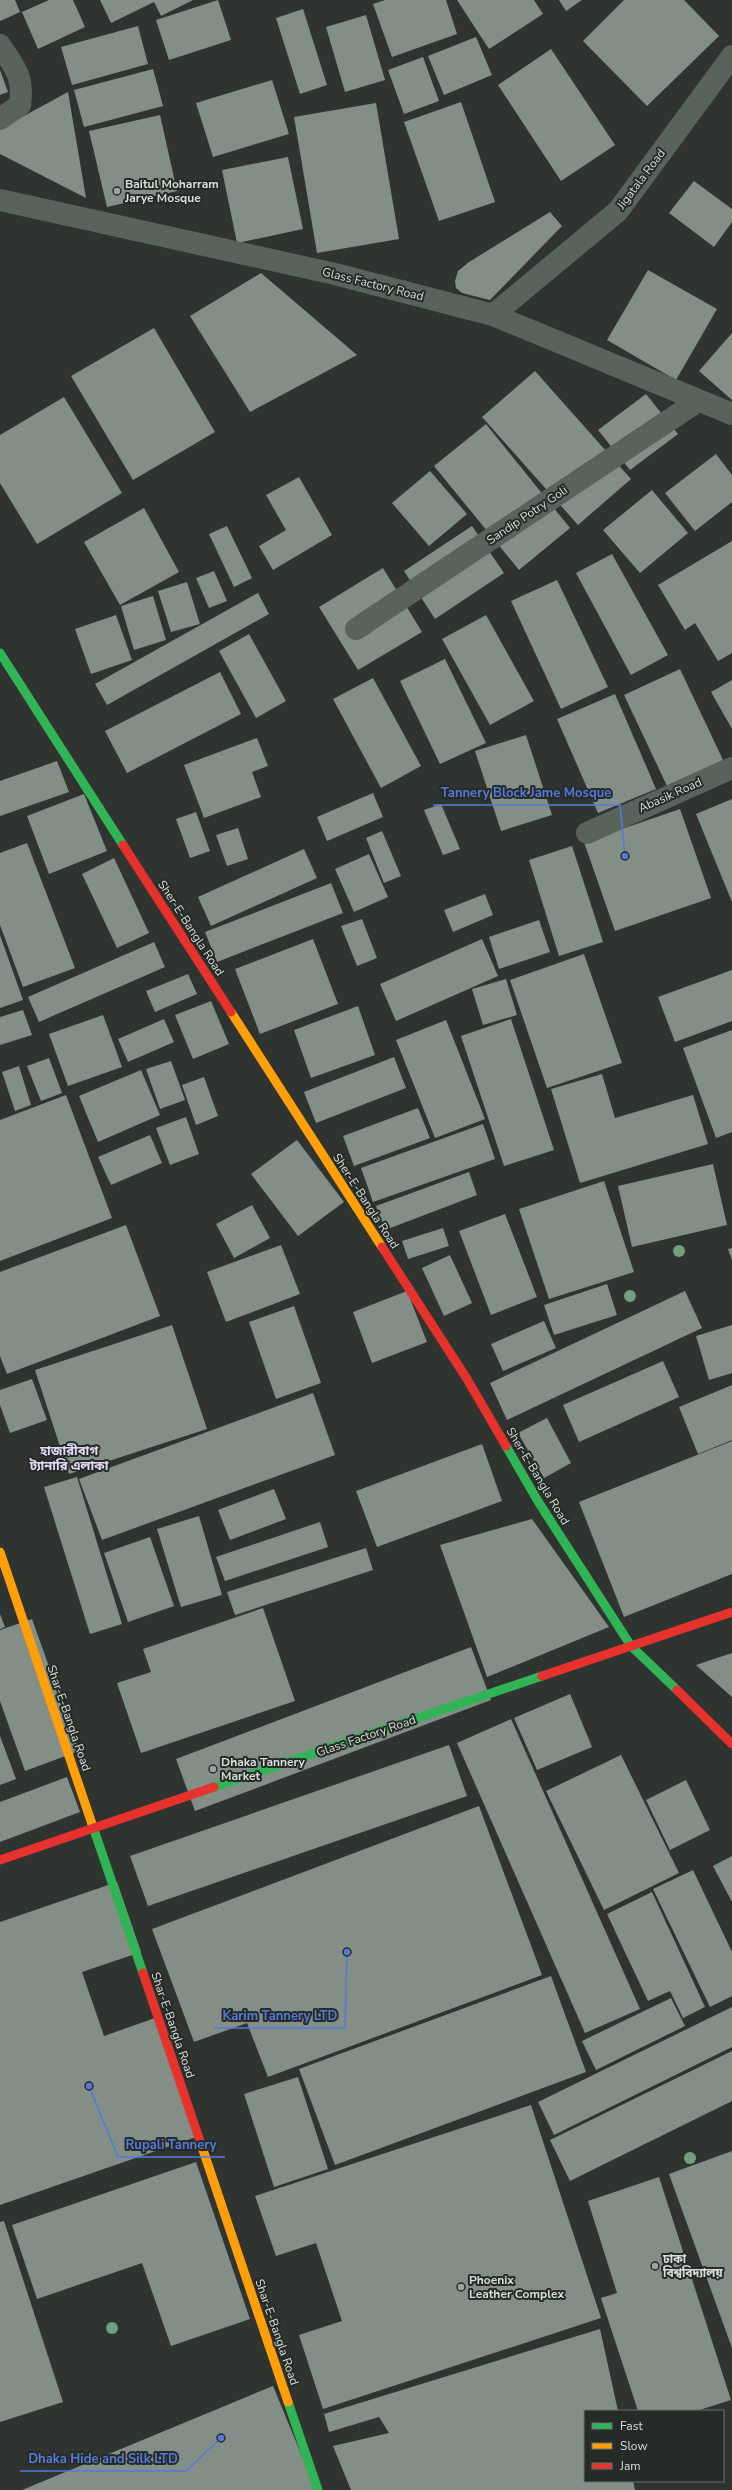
<svg xmlns="http://www.w3.org/2000/svg" width="732" height="2490" viewBox="0 0 732 2490" font-family="'Nunito Sans','Noto Sans Bengali',sans-serif">
<rect width="100%" height="100%" fill="#303431"/>
<path fill="#828e86" d="M0,0h15l5,12 -20,9z
M49,0h24l12,27 -47,22 -16,-37z
M100,0h93l-32,16 -7,-14 -43,21z
M218,0l13,40 -62,20 -13,-40z
M385,0h61l11,34 -65,23 -19,-53z
M457,0h77l9,14 -54,35z
M559,0h23l-16,11z
M624,0h60l35,36 -72,70 -64,-65z
M303,9l24,76 -27,9 -24,-76z
M366,15l19,65 -40,12 -19,-65z
M138,26l10,38 -76,21 -11,-38z
M476,37l16,38 -48,20 -16,-39z
M551,49l64,96 -54,36 -63,-96z
M423,57l16,44 -35,13 -16,-44z
M153,69l10,37 -79,21 -10,-37z
M0,70l8,22 -8,3z
M272,80l17,54 -76,23 -17,-54z
M68,92l18,106 -86,-44v-25z
M461,102l34,100 -56,19 -35,-99z
M376,103l23,136 -82,14 -23,-136z
M160,115l17,76 -70,16 -18,-76z
M288,157l15,72 -66,14 -15,-73z
M694,181l38,28v13l-18,25 -45,-34z
M550,212l12,14 -72,74 -28,-7 -6,-5 -1,-7 3,-10 11,-9z
M648,270l69,39 -41,71 -69,-40z
M261,273l96,82 -107,57 -60,-96z
M154,328l61,104 -82,48 -62,-104z
M732,333v67l-33,-29z
M535,371l96,108 -53,46 -96,-108z
M646,394l32,40 -48,36 -32,-40z
M64,397l58,96 -85,51 -37,-61v-48z
M486,424l84,104 -51,42 -85,-104z
M716,454l16,21v27l-37,29 -30,-38z
M430,471l37,43 -38,32 -37,-43z
M299,477l33,58 -59,35 -14,-24 27,-16 -20,-35z
M652,490l36,43 -48,40 -37,-43z
M144,508l35,64 -59,33 -36,-63z
M227,526l25,52 -18,9 -25,-53z
M472,526l32,47 -69,46 -31,-48z
M732,541v112l-14,8 -23,-38 -10,7 -27,-45z
M612,554l56,101 -37,20 -55,-102z
M383,568l39,64 -64,38 -39,-63z
M214,571l13,30 -18,7 -13,-30z
M557,580l51,107 -47,22 -50,-108z
M187,582l13,42 -29,8 -13,-41z
M258,593l11,21 -162,91 -12,-21z
M153,596l13,44 -32,10 -13,-44z
M116,615l16,45 -41,14 -16,-45z
M486,615l48,86 -44,24 -48,-86z
M249,634l37,67 -30,17 -37,-67z
M445,659l41,84 -46,21 -40,-83z
M680,669l43,91 -56,26 -43,-91z
M220,672l21,42 -114,59 -22,-42z
M373,678l48,88 -40,22 -48,-89z
M732,680v49l-21,-37z
M615,694l41,95 -58,24 -41,-94z
M526,735l26,80 -51,16 -26,-80z
M257,738l11,28 -16,6 9,25 -57,21 -20,-53z
M57,761l12,31 -69,24v-35z
M373,793l10,24 -56,24 -10,-24z
M84,794l23,57 -58,23 -22,-58z
M732,799v103l-36,-88z
M441,804l19,45 -17,6 -19,-45z
M680,809l31,89 -96,33 -31,-89z
M196,812l14,39 -20,7 -14,-39z
M238,828l10,31 -21,7 -11,-31z
M382,831l19,45 -17,7 -18,-45z
M27,843l48,125 -52,19 -23,-62v-72z
M572,846l31,96 -44,14 -30,-96z
M304,849l13,29 -106,48 -13,-29z
M369,854l19,43 -34,15 -19,-43z
M114,858l35,75 -32,15 -35,-74z
M331,883l12,30 -126,49 -12,-30z
M485,894l8,21 -40,17 -9,-22z
M362,919l15,39 -20,8 -16,-40z
M539,920l11,32 -51,17 -10,-32z
M0,935l23,65 -23,8z
M313,939l25,65 -78,30 -25,-65z
M482,939l16,37 -102,45 -16,-37z
M154,942l11,25 -126,55 -11,-25z
M584,954l38,109 -75,25 -37,-108z
M732,970v51l-57,21 -17,-45z
M188,974l9,20 -42,18 -9,-21z
M506,979l11,36 -34,10 -11,-36z
M211,1001l18,43 -36,15 -18,-44z
M358,1006l17,49 -64,23 -17,-48z
M23,1010l9,25 -32,10v-28z
M103,1015l19,52 -54,19 -19,-52z
M164,1019l10,23 -46,20 -10,-23z
M511,1019l43,131 -50,16 -43,-130z
M446,1020l39,99 -50,19 -39,-98z
M732,1030v102l-16,6 -33,-90z
M394,1057l12,31 -90,35 -12,-31z
M49,1058l13,35 -21,8 -14,-35z
M171,1061l14,39 -25,9 -14,-40z
M19,1066l12,39 -16,6 -13,-39z
M141,1070l19,45 -62,27 -19,-46z
M602,1074l13,44 78,-23 15,49 -128,39 -29,-94z
M204,1077l14,39 -22,9 -14,-40z
M66,1095l46,123 -112,43v-141z
M418,1108l12,30 -76,28 -11,-30z
M186,1117l13,37 -29,11 -14,-37z
M483,1124l12,35 -122,43 -12,-34z
M150,1135l12,28 -51,22 -13,-28z
M297,1140l47,62 -46,34 -47,-62z
M713,1164l14,61 -95,22 -14,-61z
M469,1172l8,23 -92,35 -9,-24z
M604,1181l30,91 -85,27 -30,-90z
M252,1205l18,33 -36,20 -18,-34z
M505,1214l32,83 -46,18 -32,-84z
M126,1225l34,91 -153,58 -7,-18v-84z
M443,1228l6,18 -41,13 -6,-18z
M281,1245l19,49 -74,28 -19,-50z
M732,1248v12l-4,-11z
M450,1255l22,48 -28,13 -22,-48z
M607,1284l10,31 -63,20 -10,-30z
M407,1291l20,51 -55,21 -19,-51z
M685,1291l17,37 -195,92 -17,-37z
M294,1306l27,77 -45,16 -27,-77z
M544,1321l12,27 -53,23 -12,-27z
M172,1325l35,104 -138,45 -34,-104z
M732,1325v48l-23,7 -13,-44z
M663,1361l16,36 -100,45 -16,-37z
M32,1379l15,41 -37,13 -10,-28v-15z
M732,1385v55l-34,14 -19,-47z
M313,1393l22,62 -233,85 -23,-61z
M547,1418l24,45 -27,15 -26,-45z
M732,1441v133l-108,43 -45,-115z
M482,1444l20,57 -125,46 -21,-56z
M77,1477l45,147 -32,10 -46,-147z
M274,1489l12,30 -56,21 -12,-30z
M199,1516l23,79 -41,12 -24,-78z
M532,1519l77,108 -122,50 -47,-132z
M320,1522l8,25 -103,34 -9,-24z
M150,1537l24,69 -46,16 -24,-69z
M366,1548l7,22 -138,45 -8,-23z
M263,1608l32,93 -154,52 -24,-70 34,-11 -8,-23z
M0,1614l5,13 -5,2z
M32,1619l47,132 -54,20 -25,-70v-71z
M471,1647l20,53 -296,111 -19,-52z
M732,1653v44l-36,-32z
M570,1694l22,53 -55,23 -23,-52z
M511,1719l129,290 -55,24 -128,-290z
M0,1736l16,43 -16,6z
M449,1745l18,51 -319,110 -18,-50z
M621,1755l58,118 -75,37 -58,-119z
M67,1777l13,35 -80,30v-40z
M686,1780l24,50 -40,20 -24,-50z
M479,1806l63,169 -274,102 -21,-54 -53,19 -42,-113z
M732,1856v46l-19,-36z
M693,1870l39,82v44l-22,11 -57,-118z
M117,1882l24,70 -59,20 22,64 51,-18 41,119 -196,68v-283z
M652,1892l53,115 -22,11 -13,-27 -22,10 -41,-87z
M551,1976l35,96 -251,93 -36,-96z
M671,1998l14,28 -89,44 -14,-29z
M732,2007v40l-178,88 -16,-33z
M732,2051v50l-162,80 -20,-41z
M298,2077l30,92 -54,18 -30,-93z
M531,2105l70,213 -278,91 -24,-74 43,-14 -26,-78 -40,13 -21,-60z
M732,2151v197l-63,-174z
M196,2162l54,157 -79,27 -29,-83 -105,36 -25,-74z
M659,2177l72,223 -35,11h-58l-37,-113 16,-5 -29,-92z
M4,2221l59,181 -63,20v-200z
M600,2329l18,82h-33v70h48l2,9h-284l-18,-44 56,-13 -10,-16 -50,15 -5,-18z
M273,2386l43,104h-294z"/>
<g fill="none" stroke-linecap="round" stroke-linejoin="round">
<path stroke="#57635b" stroke-width="22" d="M0,45c15,23 24,31 20,60l-20,14
M0,200l335,74 158,41 239,99
M493,315l125,-104 114,-155
M356,629l342,-228
M587,833l145,-65"/>
<path stroke="#30b455" stroke-width="9" d="M0,653l123,192
M506,1446l33,57 92,143 46,44
M214,1787l328,-111
M92,1824l51,149
M288,2402l30,88"/>
<path stroke="#ff9f0a" stroke-width="9" d="M231,1012l151,235
M0,1552l92,272
M202,2147l86,255"/>
<path stroke="#e5322d" stroke-width="9" d="M123,845l108,167
M382,1247l85,132 39,67
M542,1676l190,-64
M677,1690l55,54
M0,1860l214,-73
M143,1973l59,174"/>
</g>
<g fill="#739f81">
<circle cx="679" cy="1251" r="6"/>
<circle cx="630" cy="1296" r="6"/>
<circle cx="690" cy="2158" r="6"/>
<circle cx="112" cy="2328" r="6"/>
</g>
<g fill="#9ea2a0" stroke="#252b27" stroke-width="1.5">
<circle cx="117" cy="191" r="4"/>
<circle cx="213" cy="1769" r="4"/>
<circle cx="655" cy="2266" r="4"/>
<circle cx="461" cy="2287" r="4"/>
</g>
<g text-anchor="middle" dominant-baseline="central" stroke-width="4" stroke-linejoin="round" paint-order="stroke">
<g font-size="12" fill="#dadedb" stroke="#252b27">
<text transform="translate(641 179) rotate(-53)">Jigatala Road</text>
<text transform="translate(373 284) rotate(14)">Glass Factory Road</text>
<text transform="translate(527 515) rotate(-34)">Sandip Potry Goli</text>
<text transform="translate(670 795) rotate(-24)">Abasik Road</text>
<text transform="translate(191 928) rotate(57)">Sher-E-Bangla Road</text>
<text transform="translate(366 1201) rotate(57)">Sher-E-Bangla Road</text>
<text transform="translate(538 1476) rotate(59)">Sher-E-Bangla Road</text>
<text transform="translate(69 1718) rotate(71)">Shar-E-Bangla Road</text>
<text transform="translate(366 1736) rotate(-19)">Glass Factory Road</text>
<text transform="translate(173 2025) rotate(71)">Shar-E-Bangla Road</text>
<text transform="translate(277 2332) rotate(71)">Shar-E-Bangla Road</text>
</g>
<g font-size="12" font-weight="bold" fill="#dadedb" stroke="#252b27" text-anchor="start">
<text x="125" y="184">Baitul Moharram<tspan x="125" dy="14">Jarye Mosque</tspan></text>
<text x="221" y="1762">Dhaka Tannery<tspan x="221" dy="14">Market</tspan></text>
<text x="663" y="2259">ঢাকা<tspan x="663" dy="14">বিশ্ববিদ্যালয়</tspan></text>
<text x="469" y="2280">Phoenix<tspan x="469" dy="14">Leather Complex</tspan></text>
</g>
<g font-size="13" font-weight="bold" fill="#e4d9f5" stroke="#252b27">
<text x="69" y="1451">হাজারীবাগ<tspan x="69" dy="15">ট্যানারি এলাকা</tspan></text>
</g>
</g>
<path fill="none" stroke="#5679d9" stroke-width="1.5" d="M625 856L620 805H433M347 1952L345 2028H214M89 2086L118 2157H225M221 2438L186 2471H20"/>
<g fill="#5679d9" stroke="#252b27" stroke-width="1.5">
<circle cx="625" cy="856" r="4"/>
<circle cx="347" cy="1952" r="4"/>
<circle cx="89" cy="2086" r="4"/>
<circle cx="221" cy="2438" r="4"/>
</g>
<g font-size="13" text-anchor="middle" font-weight="bold" fill="#5679d9" stroke="#252b27" stroke-width="4" stroke-linejoin="round" paint-order="stroke">
<text x="526" y="797">Tannery Block Jame Mosque</text>
<text x="280" y="2020">Karim Tannery LTD</text>
<text x="171" y="2149">Rupali Tannery</text>
<text x="103" y="2463">Dhaka Hide and Silk LTD</text>
</g>
<rect x="584" y="2410" width="140" height="72" fill="#252b27" stroke="#6d736f"/>
<rect x="592" y="2423" width="20" height="6" fill="#30b455" stroke="#6d736f"/>
<text x="620" y="2430" font-size="12" fill="#dadedb">Fast</text>
<rect x="592" y="2443" width="20" height="6" fill="#ff9f0a" stroke="#6d736f"/>
<text x="620" y="2450" font-size="12" fill="#dadedb">Slow</text>
<rect x="592" y="2463" width="20" height="6" fill="#e5322d" stroke="#6d736f"/>
<text x="620" y="2470" font-size="12" fill="#dadedb">Jam</text>
</svg>
